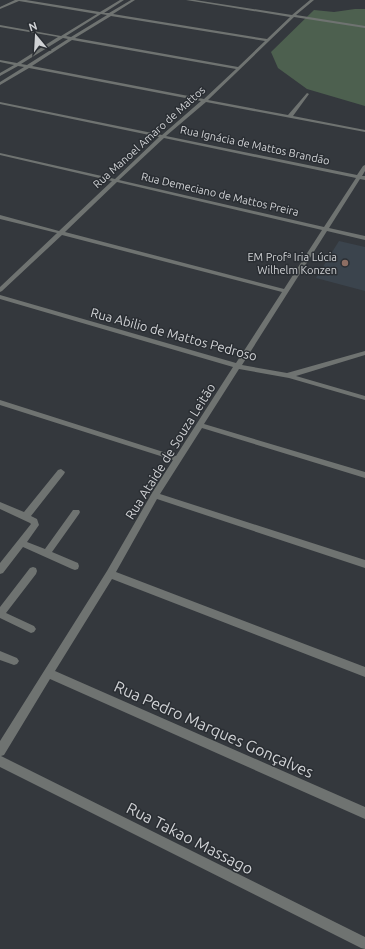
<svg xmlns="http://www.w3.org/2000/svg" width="365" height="949" viewBox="0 0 365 949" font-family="Ubuntu,sans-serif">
<rect width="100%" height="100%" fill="#34383d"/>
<path fill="#3b444d" d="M339,241l26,6v44l-49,-13z"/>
<path fill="#4d604f" d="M355,9h10v97l-58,-17 -29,-21 -7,-16 43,-42 20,2z"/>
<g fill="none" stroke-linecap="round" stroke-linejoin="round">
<path fill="#6f7371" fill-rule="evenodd" d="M15,0h11l74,12 20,-12h4l-20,13h5l22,-13h4l-22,14 154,25 23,-22 -104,-17h9l97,15 18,-15h4l-18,15 69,11v2l-71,-11 -86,83 80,15 19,-22 2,1 -16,22 72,14v2l-159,-30 -40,34 191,39 6,-9 2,-1v6l-3,5h3v4l-5,-1 -31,49 36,8v4l-38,-9 -85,134 45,8 78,-22v4l-69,21 69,20v4l-76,-22 -50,-9 -35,55 161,48v6l-163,-50 -42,66 205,66v8l-208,-69 -41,73 249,95v10l-253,-98 -57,92 310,136v12l-315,-140 -46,76 -3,1 364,181v12l-4,-1 -361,-181v-26l107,-170 45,-78 21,-33 -173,-55v-5l176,56 57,-89 -233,-68v-4l236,68 46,-71 -220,-57 -60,56 -2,1v-5l57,-54 -57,-14v-4l59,16 53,-50 -112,-26v-2l115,26 44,-42 -159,-33v-2l162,33 39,-34 -172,-33 -29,17v-3l24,-15 -6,-1 -18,10v-3l14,-8 -14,-3v-2l17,3 41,-26 -58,-10v-2l61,11 36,-22 -78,-13 -19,8v-2zM101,14l6,1 -36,22 -5,-1zM111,16l154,25 -27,26 -163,-29zM63,38l5,1 -41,26 -6,-1zM72,40l164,29 -32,30 -172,-33zM164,138l192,40 -32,49 -205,-47zM117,182l205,48 -38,59 -219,-57z
M61,469l4,3 -1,2 -33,42 6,3 2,6 -12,17 18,7 28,-39h6l1,2 -1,2 -27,38 26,11 1,3 -1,3 -3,1 -3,-1 -49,-22 -20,26 -3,1v-11l31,-39 -1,-1 -30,-14v-7l24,10 34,-42z
M33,567l3,1 1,3 -1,3 -30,39 28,13 2,3 -2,3 -3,1 -31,-15v-11l30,-39z
M0,651l17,7 2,3 -2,3 -3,1 -14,-5z"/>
</g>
<circle fill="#8d6e63" stroke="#2a2e33" stroke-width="1.5" cx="345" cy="263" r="4"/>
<g text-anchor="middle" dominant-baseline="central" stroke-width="3" stroke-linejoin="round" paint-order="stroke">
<g font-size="11" fill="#d0d2d5" stroke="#2a2e33">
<text transform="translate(149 137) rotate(-42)">Rua Manoel Amaro de Mattos</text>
<text transform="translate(255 145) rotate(12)">Rua Ignácia de Mattos Brandão</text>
<text transform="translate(220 194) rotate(13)">Rua Demeciano de Mattos Preira</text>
</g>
<g font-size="11" fill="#d0d2d5" stroke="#2a2e33" text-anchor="end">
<text x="337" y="257">EM Profª Iria Lúcia<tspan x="337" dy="13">Wilhelm Konzen</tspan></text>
</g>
<g font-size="13" fill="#d0d2d5" stroke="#2a2e33">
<text transform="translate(174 334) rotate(15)">Rua Abilio de Mattos Pedroso</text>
<text transform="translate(170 451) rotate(-58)">Rua Ataide de Souza Leitão</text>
</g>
<g font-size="16" fill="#d0d2d5" stroke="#2a2e33">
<text transform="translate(214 729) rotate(24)">Rua Pedro Marques Gonçalves</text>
<text transform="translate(190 838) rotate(27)">Rua Takao Massago</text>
</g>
</g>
<g transform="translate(36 36) rotate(342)" stroke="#2a2e33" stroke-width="3" paint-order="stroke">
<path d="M0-3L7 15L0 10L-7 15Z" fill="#d0d2d5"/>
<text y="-6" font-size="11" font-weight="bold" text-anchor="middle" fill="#d0d2d5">N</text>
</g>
</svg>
